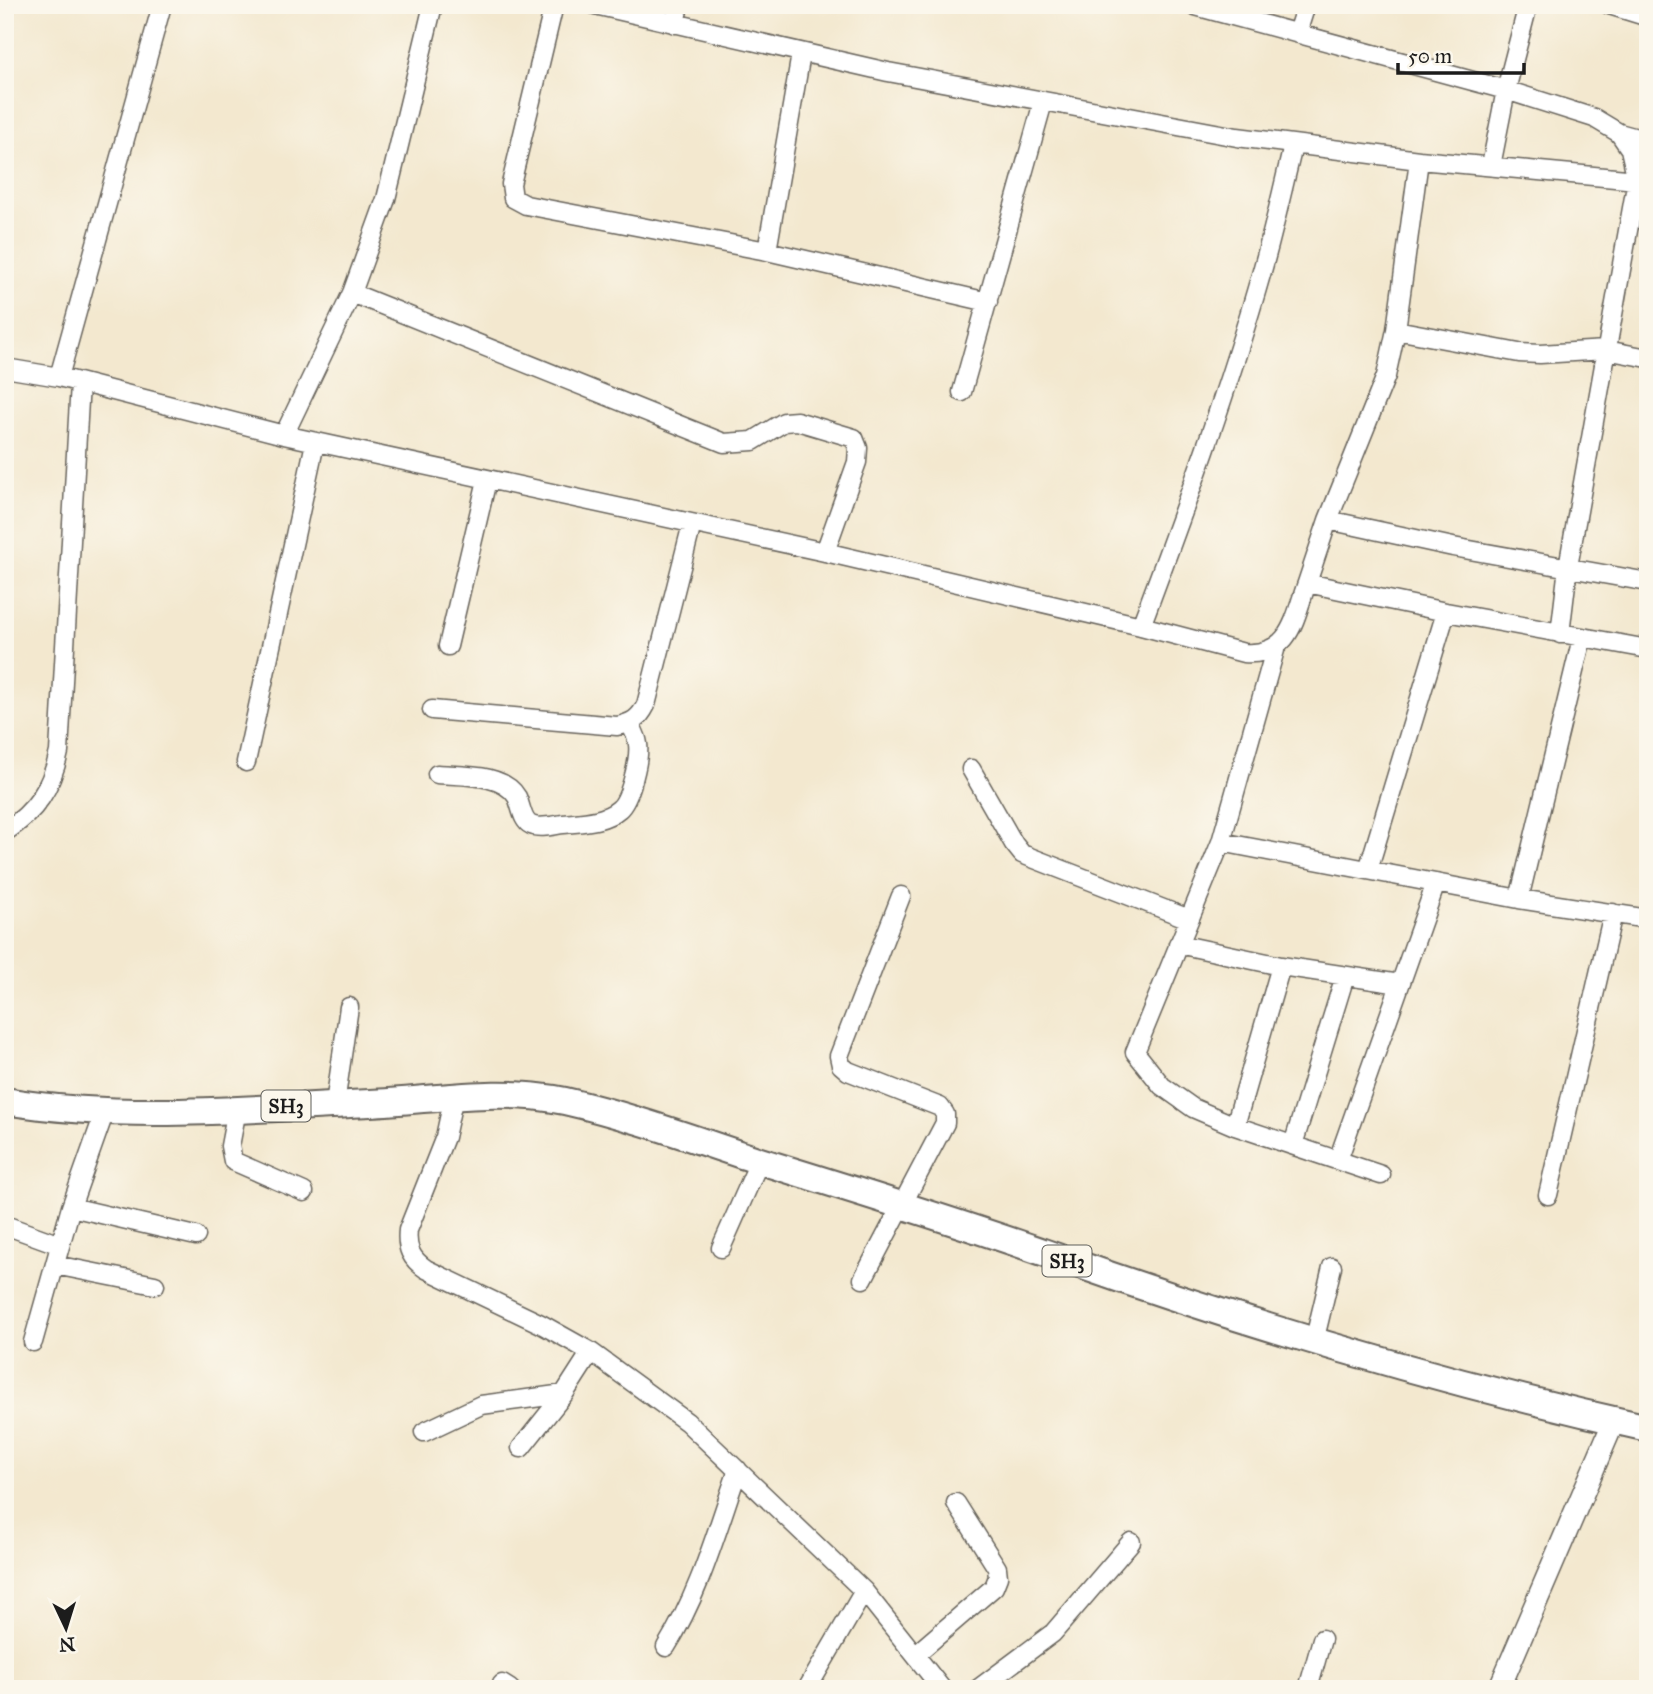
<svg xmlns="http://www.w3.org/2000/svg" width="1653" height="1694" viewBox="0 0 1653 1694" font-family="'IM FELL Great Primer',serif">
<rect width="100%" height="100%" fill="#fbf7ec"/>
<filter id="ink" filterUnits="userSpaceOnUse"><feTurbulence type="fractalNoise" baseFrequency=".0143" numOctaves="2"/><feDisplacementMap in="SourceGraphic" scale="14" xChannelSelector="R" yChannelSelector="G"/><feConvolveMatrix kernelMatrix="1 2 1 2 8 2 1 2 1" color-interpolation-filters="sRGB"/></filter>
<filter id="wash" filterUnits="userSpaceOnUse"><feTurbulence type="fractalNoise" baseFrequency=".00686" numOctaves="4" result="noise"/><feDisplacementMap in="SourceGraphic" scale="28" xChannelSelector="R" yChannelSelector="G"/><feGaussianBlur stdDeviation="1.57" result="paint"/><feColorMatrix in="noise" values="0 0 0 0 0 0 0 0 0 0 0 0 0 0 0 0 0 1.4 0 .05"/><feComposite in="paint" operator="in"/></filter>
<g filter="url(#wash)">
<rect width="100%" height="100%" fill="#f3e8cf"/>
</g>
<g filter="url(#ink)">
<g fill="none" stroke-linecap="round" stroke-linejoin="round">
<defs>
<path id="minor" d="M554,5l-43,179 2,14 13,7 241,46 221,51
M595,5l293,67 349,65 182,23 218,20 -7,-31 -11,-16 -25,-15 -88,-28 -314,-85
M1609,5l39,12
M675,24l4,-19
M1297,33l9,-28
M1619,133l29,8
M1491,166l15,-76 22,-85
M767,251l34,-197
M352,293l372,150 29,-2 31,-19 13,-1 57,17 4,10 -1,14 -32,90
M1396,330l123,23 21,1 66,-4 42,8
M5,368l54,9 225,58 68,-142 34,-94 47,-194
M59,377l103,-372
M962,392l81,-290
M284,435l541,117 316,74 103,27c47,3 50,-34 63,-70l139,29 202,37
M1328,520l125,27 195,35
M1307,583l21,-63 58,-144 10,-46 23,-170
M1141,626c44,-118 87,-235 121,-355 12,-42 21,-84 31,-125
M1560,634l8,-67 69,-387
M448,646l39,-166
M1275,650l-54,192 -86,210 27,34 31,22 42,18 146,49
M432,710l185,16c15,-3 22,-7 29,-21l46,-181
M246,762l69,-319
M971,769l43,75 8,10 167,65
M437,774c25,2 66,-1 80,23 4,8 5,24 14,28 9,4 23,0 32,-1 19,-2 41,-2 56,-15 11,-9 21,-51 19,-65 -1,-8 -5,-14 -8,-20
M5,832c31,-21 46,-43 54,-80l21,-369
M1221,842l298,57 129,20
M1368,870l78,-258
M1519,899l63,-261
M1178,944l103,22 119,18
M454,1096l-9,41 -37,93c-2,18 3,29 18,39l115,55 50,28 96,70 177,169 78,98
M335,1104l14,-97
M237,1109l-7,37 3,15 71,31
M1235,1126l46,-160
M1293,1145l52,-169
M1338,1160l98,-277
M1548,1195l65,-282
M71,1207l125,29
M5,1225l55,20
M721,1248l39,-88
M55,1265l100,20
M863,1279l82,-156v-9l-5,-7 -92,-36 -7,-6 -2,-9 62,-160
M33,1342l38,-135 34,-96
M1314,1342l18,-75
M424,1432l57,-27 83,-11
M521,1448l43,-54 27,-42
M666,1647c34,-54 51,-118 72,-177
M915,1655l79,-68 4,-10 -1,-9 -41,-65
M502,1684l8,5
M807,1689l57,-98
M978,1689l75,-56 78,-91
M1308,1689l14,-50"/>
<path id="tertiary" d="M1499,1689l115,-268"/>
<path id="primary" d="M5,1101c120,20 244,8 365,2 65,-3 130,-16 195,-2 66,15 131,39 195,60 101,31 201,62 300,97 192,68 389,126 588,170"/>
</defs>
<use href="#minor" stroke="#67635b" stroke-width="21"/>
<use href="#tertiary" stroke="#67635b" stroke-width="24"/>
<use href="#primary" stroke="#67635b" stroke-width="30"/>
<use href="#minor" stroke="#fff" stroke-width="18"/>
<use href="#tertiary" stroke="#fff" stroke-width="21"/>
<use href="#primary" stroke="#fff" stroke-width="26"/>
</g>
</g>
<g text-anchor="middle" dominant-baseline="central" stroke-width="5" stroke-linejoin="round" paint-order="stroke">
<g fill="#fbf7ec" stroke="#5f5e5a" stroke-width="2">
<rect x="261.5" y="1090.5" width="49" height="31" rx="5"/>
<rect x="1042.5" y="1245.5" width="49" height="31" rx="5"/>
</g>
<g font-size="19" font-weight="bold" fill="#1c1c1c">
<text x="286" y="1106">SH3</text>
<text x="1067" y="1261">SH3</text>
</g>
</g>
<rect width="1653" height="1694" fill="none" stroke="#fbf7ec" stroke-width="28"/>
<g transform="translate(66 1628) rotate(176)" stroke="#fbf7ec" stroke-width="5" paint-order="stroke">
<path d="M0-5L12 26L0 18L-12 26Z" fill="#1c1c1c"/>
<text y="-10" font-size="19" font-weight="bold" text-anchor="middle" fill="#1c1c1c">N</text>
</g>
<path d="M1398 63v10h126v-10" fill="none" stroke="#1c1c1c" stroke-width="3.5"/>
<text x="1408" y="63" font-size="21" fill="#1c1c1c" stroke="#fbf7ec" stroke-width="5" paint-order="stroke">50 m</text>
</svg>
